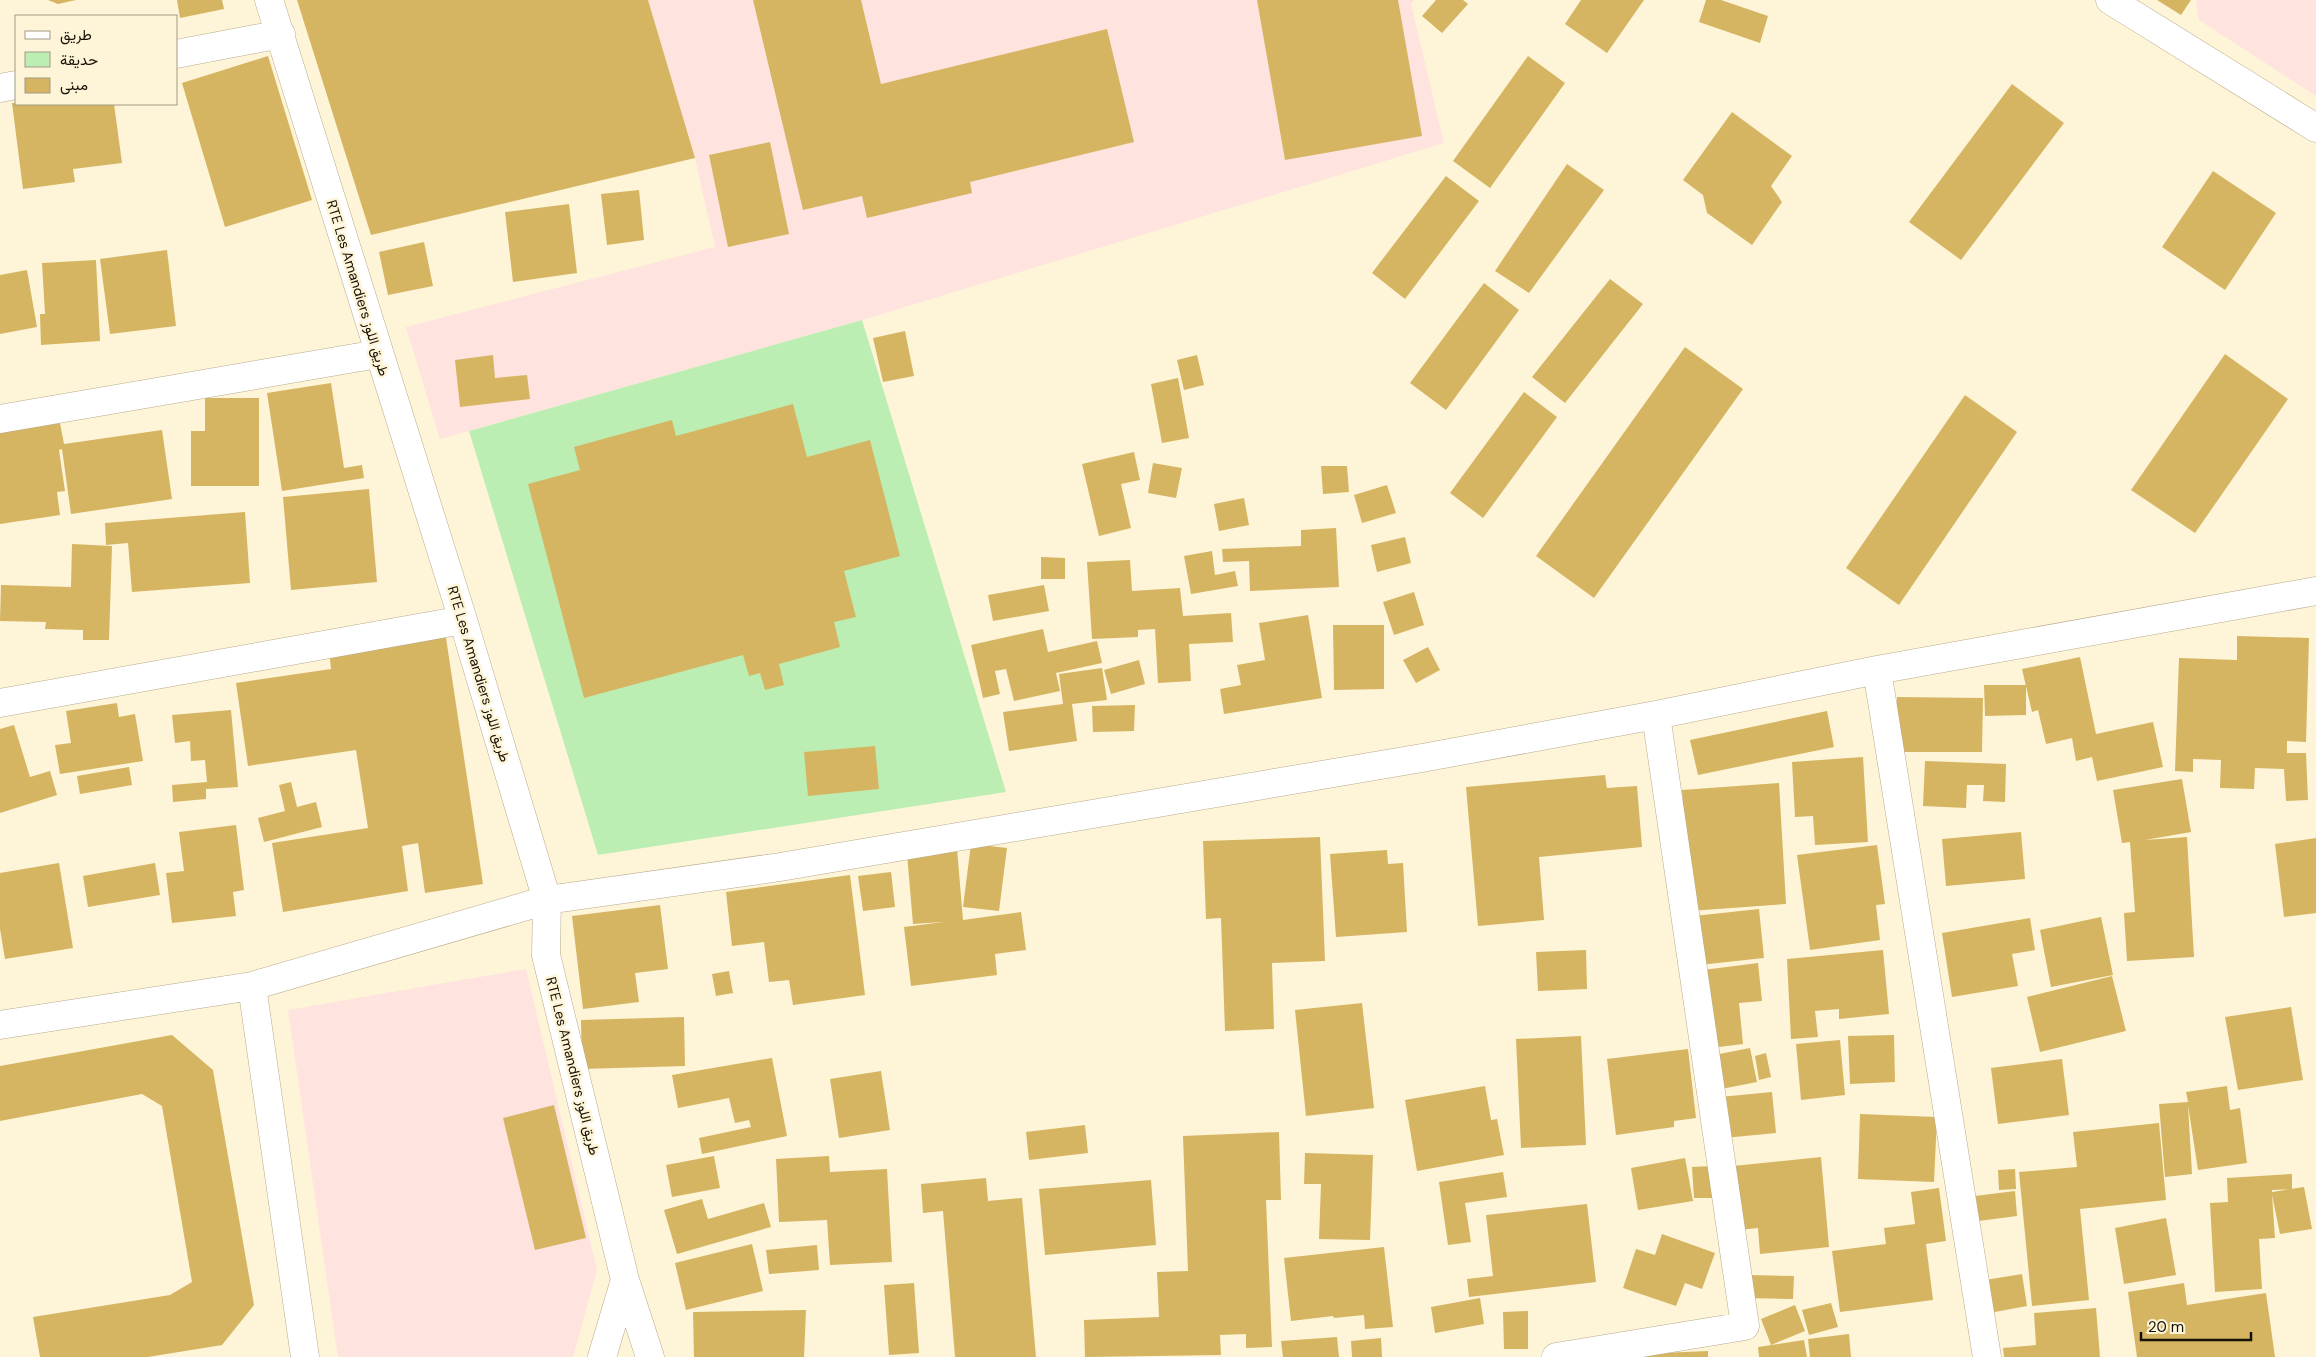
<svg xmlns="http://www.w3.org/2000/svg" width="2316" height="1357" viewBox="0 0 2316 1357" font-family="'DM Sans',Vazirmatn,sans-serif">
<rect width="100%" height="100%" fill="#fef4d8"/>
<path fill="#fee3df" d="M648,0h766l-3,4 33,139 -582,177 -422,119 -34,-112 309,-80 -20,-89z
M2196,0h120v96l-117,-76z
M526,969l71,301 -24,87h-235l-50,-347z"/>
<path fill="#bceeb4" d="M862,320l144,472 -408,63 -129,-424z"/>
<path fill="#d5b561" d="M48,0h28l-18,4z
M177,0h45l2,9 -44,9z
M297,0h351l47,158 -324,77z
M753,0h108l20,84 226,-55 27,113 -164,40 2,11 -105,25 -5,-22 -59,14z
M1257,0h141l24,136 -137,24z
M1436,0h27l5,4 -26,29 -20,-17z
M1581,0h63l-37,53 -42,-29z
M1706,0h15l47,16 -8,27 -61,-21z
M2157,0h34l-10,15z
M268,56l44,144 -87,27 -43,-144z
M1528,56l37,27 -75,105 -37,-27z
M2012,84l52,39 -103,137 -52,-38z
M12,103l102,1 8,59 -49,6 2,13 -52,7z
M1732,112l60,44 -21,30 11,16 -30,43 -45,-32 -4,-18 -20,-15z
M770,142l19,92 -61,13 -19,-92z
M1567,164l37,26 -75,103 -34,-22z
M2213,171l63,42 -51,77 -63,-43z
M1446,176l33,25 -74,98 -33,-26z
M639,190l5,50 -37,5 -6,-51z
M569,204l8,69 -64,9 -8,-70z
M424,242l9,44 -45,9 -9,-43z
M167,250l9,76 -66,8 -10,-75z
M96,260l4,81 -59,4 -1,-31h5l-3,-51z
M27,270l10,57 -37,7v-59z
M1610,279l33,25 -78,99 -33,-26z
M1484,283l35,27 -73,100 -36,-27z
M905,331l9,45 -31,6 -10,-44z
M1685,347l58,42 -149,209 -58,-42z
M2225,354l63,45 -93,134 -64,-43z
M493,355l2,23 32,-3 3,24 -70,8 -5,-47z
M1197,355l7,30 -20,5 -7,-30z
M1178,378l11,60 -27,5 -11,-59z
M331,383l13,85 18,-3 2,13 -82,13 -15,-98z
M1524,392l33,25 -74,101 -33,-25z
M1965,395l52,37 -118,173 -53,-37z
M205,398h54v88h-68v-55h14z
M793,404l14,53 63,-17 30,116 -56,15 12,46 -22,5 6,25 -61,17 5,21 -19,5 -5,-17 -11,3 -6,-21 -159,43 -56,-214 52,-14 -6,-23 98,-27 4,16z
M60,423l4,21 98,-14 10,69 -101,15 -9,-65 -3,1 6,41 -8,1 3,23 -60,9v-92z
M1134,452l6,28 -19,4 10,44 -32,8 -17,-72z
M1153,463l29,5 -6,30 -28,-5z
M1321,466h26l2,26 -26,2z
M1387,485l9,28 -34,10 -8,-28z
M369,489l8,93 -86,8 -8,-93z
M1244,498l5,27 -30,6 -5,-27z
M245,512l5,71 -118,9 -4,-49 -22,2 -1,-22z
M1336,528l3,59 -89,4 -1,-30 -26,1 -1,-13 79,-3v-16z
M1405,537l6,26 -34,9 -6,-27z
M72,544l40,2 -3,94h-26v-10l-38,-1 1,-7 -46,-1 1,-36 70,2z
M1212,551l3,24 20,-4 3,15 -47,8 -7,-38z
M1041,557l24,1v21h-24z
M1130,560l2,31 48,-3 3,28 48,-3 2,29 -44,2 2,37 -33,2 -3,-54 -17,1v7l-46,2 -5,-77z
M1044,585l5,26 -56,10 -5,-26z
M1414,592l10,33 -30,10 -11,-33z
M1308,615l14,83 -98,16 -4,-25 21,-4 -4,-20 28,-5 -6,-37z
M1333,625h51v64l-50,1z
M1043,629l5,23 49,-11 5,22 -46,10 4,18 -46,10 -8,-32 -11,2 5,23 -17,4 -12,-53z
M445,631l38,253 -58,9 -7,-50 -16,3 6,45 -125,21 -11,-69 96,-15 -12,-78 -108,16 -12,-83 95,-14 -2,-20z
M2237,636l72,2 -3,104 -19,-1v12h19l2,47 -22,1 -2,-32 -29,-1 -1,21 -34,-1 1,-28 -28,-1v13l-18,-1 4,-113 58,2z
M1428,647l12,23 -24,13 -13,-23z
M2080,657l16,77 57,-12 10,45 -66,14 -5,-24 -16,4 -4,-23 -26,6 -8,-34 -6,2 -10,-43z
M1139,660l6,24 -34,10 -7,-24z
M1102,668l5,32 -35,4 5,37 -68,10 -6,-39 60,-8 -4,-30z
M1984,685h42v30l-41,1z
M1897,697l86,1 -1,54h-85z
M117,703l2,14 16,-3 8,47 -83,13 -5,-29 16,-2 -5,-32z
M1135,705l-1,26 -41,1 -1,-26z
M231,710l7,77 -32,2v10l-33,3 -1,-17 35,-3 -2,-22 -14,1 -1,-20 -15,2 -3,-28z
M1827,711l7,36 -136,28 -8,-35z
M14,725l16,52 20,-6 7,24 -57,18v-84z
M875,746l4,43 -71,7 -4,-44z
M1863,757l5,85 -53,3 -2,-29 -18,1 -3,-55z
M1925,761l81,3 -1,38 -22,-1 1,-16h-17l-1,23 -43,-2z
M129,767l3,18 -52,9 -3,-18z
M1605,775l2,13 30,-2 5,61 -103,10 5,63 -66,6 -12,-139z
M2182,779l9,53 -46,8 42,-3 7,120 -67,4 -3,-48 11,-1 -5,-70 -8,1 -9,-53z
M291,782l6,25 19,-5 6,25 -58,15 -6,-24 27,-7 -6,-26z
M1779,783l7,121 -96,7 -8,-121z
M236,825l8,65 -11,2 3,24 -64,7 -6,-50 18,-2 -5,-39z
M2021,832l4,47 -79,7 -4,-47z
M1320,837l5,124 -53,2 2,66 -49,2 -4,-113 -15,1 -3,-78z
M2316,838v75l-32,4 -9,-73z
M971,844l36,4 -8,63 -36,-4z
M1877,845l8,59 -9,1 4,35 -70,10 -13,-95z
M957,849l6,71 58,-8 5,38 -31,4 2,21 -86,11 -7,-59 39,-5 -30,2 -6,-70z
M1387,850l1,14 15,-1 4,69 -71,5 -6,-83z
M59,863l14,85 -68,11 -5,-30v-56z
M155,863l5,32 -72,12 -5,-31z
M891,872l4,35 -32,4 -5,-35z
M850,875l15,120 -72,10 -4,-25 -20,2 -5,-40 -32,4 -6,-54z
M660,905l8,64 -33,4 4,29 -56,7 -11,-93z
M1759,909l5,49 -65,7 -5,-49z
M2101,917l12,58 -62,12 -11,-57z
M2030,918l5,32 -23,4 6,32 -66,11 -10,-64z
M1586,950l1,39 -49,2 -2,-39z
M1883,950l6,64 -50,5v-10l-24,2 3,26 -27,2 -4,-80z
M1758,963l4,38 -23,2 4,41 -32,4 -8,-78z
M729,971l4,22 -17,3 -4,-22z
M2112,976l14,55 -86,21 -13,-55z
M1362,1003l12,105 -68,8 -11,-106z
M2291,1007l12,73 -65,10 -13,-73z
M684,1017l1,49 -103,3 -1,-49z
M172,1035l41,35 41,235 -32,40 -74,12h-108l-7,-40 137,-22 22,-13 -30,-176 -20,-12 -142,27v-55z
M1894,1035l1,47 -45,2 -2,-48z
M1581,1036l5,109 -65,3 -5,-109z
M1840,1040l5,55 -44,5 -5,-56z
M1750,1048l7,34 -41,8 -7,-34z
M1688,1049l8,69 -22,3v6l-58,8 -9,-76z
M1766,1053l5,24 -12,3 -4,-24z
M772,1058l15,78 -85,18 -3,-16 52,-11 -2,-7 -14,3 -6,-25 -51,10 -6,-33z
M2062,1059l7,56 -71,9 -7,-56z
M881,1071l9,59 -51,8 -9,-59z
M1485,1086l6,34 6,-1 7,36 -87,16 -12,-71z
M2227,1086l3,24 10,-2 7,55 -49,7 -10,-65 4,69 -27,3 -6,-73 29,-2 -2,-10z
M1772,1092l4,41 -52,5 -4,-41z
M554,1105l32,133 -51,12 -32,-132z
M1860,1114l77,3 -3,65 -76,-3z
M2159,1123l7,77 -86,9 9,91 -57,6 -13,-134 58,-5 -4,-35z
M1085,1125l3,28 -59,7 -3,-28z
M1279,1132l2,68h-15l6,147 -26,1v-14l-26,1 1,20 -136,2 -1,-37 75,-3 -2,-45 31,-1 -5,-135z
M1305,1153l68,2 -3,85 -51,-1 2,-55h-17z
M714,1156l6,32 -48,9 -6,-32z
M829,1156l1,16 57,-3 5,93 -62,3 -3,-45 -48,2 -3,-63z
M1821,1157l8,90 -69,7 -2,-26 -19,2 -6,-64z
M1685,1158l8,43 -55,9 -7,-42z
M1711,1166l3,32h-20l-2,-31z
M2015,1169l1,20 -17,1 -1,-20z
M1503,1172l4,25 -42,6 6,39 -23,3 -9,-63z
M2292,1174v15l-20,1v2l32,-5 8,42 -32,5 -8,-39 3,43 -16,1 3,50 -47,3 -5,-89 18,-1 -1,-24z
M986,1178l2,23 34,-3 14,159h-81l-12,-146 -20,2 -2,-29z
M1151,1180l5,65 -111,10 -6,-66z
M1939,1188l7,53 -20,3 7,56 -93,12 -8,-61 54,-7 -2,-16 31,-4 -4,-32z
M2015,1191l2,25 -46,6 -4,-25z
M702,1199l6,20 56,-16 7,24 -94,27 -13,-44z
M1587,1204l9,78 -127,15 -2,-18 26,-3 -7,-61z
M2166,1218l10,57 -52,9 -9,-56z
M1662,1234l53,19 -13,36 -17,-6 -9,23 -53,-18 13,-39 19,6z
M752,1244l11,47 -77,19 -11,-47z
M817,1245l2,25 -50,4 -3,-24z
M1384,1247l9,80 -28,2 -1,-14 -30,3 -1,-2 -42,5 -7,-63z
M2022,1274l5,32 -43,8 -5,-33z
M1748,1275l46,1 -1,23 -46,-1z
M914,1283l5,70 -30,2 -5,-70z
M2184,1283l3,22 79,-12 9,64h-138l-9,-65z
M1480,1298l4,26 -49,9 -4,-26z
M1831,1303l7,24 -29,8 -7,-25z
M1795,1305l10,26 -34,14 -10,-26z
M2096,1308l4,49h-96l-1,-9 33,-3 -2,-32z
M806,1310l-2,47h-110l-1,-45z
M1528,1311v38h-24l-1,-37z
M1849,1334l2,23h-41l-2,-18z
M1337,1337l2,20h-56l-2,-16z
M1381,1338l1,19h-30l-1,-16z
M1804,1340l3,17h-48l-1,-10z
M1708,1351v6h-92v-2z"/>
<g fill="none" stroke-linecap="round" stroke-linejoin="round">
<defs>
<path id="street" d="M269,0l194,620 84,280 -1,55 79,325 25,77
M2110,0l206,128
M176,54l105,-20
M0,88l16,-3
M0,419l378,-65
M1877,670l110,687
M0,703l463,-83
M252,986l53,371
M0,1025l252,-39 295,-86 233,-33 642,-109 234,-43 221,-45 439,-79
M602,1357l23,-77
M1556,1357l189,-31 -89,-611"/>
</defs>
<use href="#street" stroke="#b8ab8b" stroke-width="29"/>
<use href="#street" stroke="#fff" stroke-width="28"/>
</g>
<g text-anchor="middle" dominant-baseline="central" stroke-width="5" stroke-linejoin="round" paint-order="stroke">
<g font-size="14" fill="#171206" stroke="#fef4d8">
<text transform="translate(358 288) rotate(73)">RTE Les Amandiers طريق اللوز</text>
<text transform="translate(479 674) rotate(73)">RTE Les Amandiers طريق اللوز</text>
<text transform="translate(573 1066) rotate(76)">RTE Les Amandiers طريق اللوز</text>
</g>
</g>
<rect x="15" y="15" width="162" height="90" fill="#fef4d8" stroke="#a29a84"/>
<rect x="25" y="31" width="25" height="8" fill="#ffffff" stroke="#a29a84"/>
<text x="60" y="40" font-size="15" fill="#171206">طريق</text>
<rect x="25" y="52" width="25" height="15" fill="#bceeb4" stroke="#a29a84"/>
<text x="60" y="65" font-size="15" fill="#171206">حديقة</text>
<rect x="25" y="78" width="25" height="15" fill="#d5b561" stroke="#a29a84"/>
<text x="60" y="90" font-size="15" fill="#171206">مبنى</text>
<path d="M2141 1332v8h110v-8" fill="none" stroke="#171206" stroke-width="2.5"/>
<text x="2148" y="1332" font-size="15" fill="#171206" stroke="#fef4d8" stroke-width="4" paint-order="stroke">20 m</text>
</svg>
